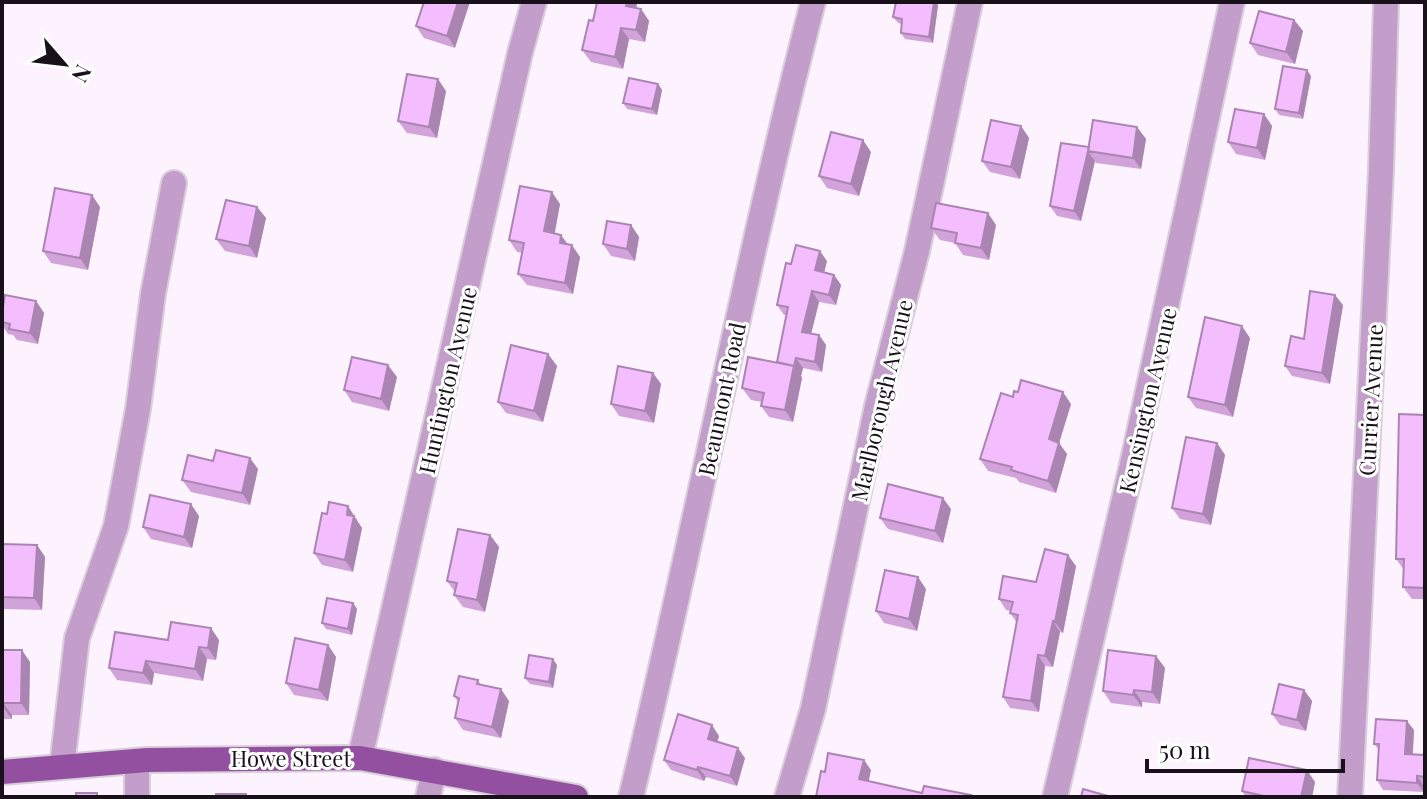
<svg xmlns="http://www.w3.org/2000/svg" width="1427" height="799" viewBox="0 0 1427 799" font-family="'Playfair Display',serif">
<rect width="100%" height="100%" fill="#fdf3fe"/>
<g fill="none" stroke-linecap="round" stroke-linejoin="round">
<defs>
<path id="minor" d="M360,758l160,-705 14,-51
M137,761v36
M62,766l15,-128 39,-112 22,-117 15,-115 21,-111
M428,797l6,-27
M631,797c64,-264 114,-532 182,-795
M787,797l26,-88 64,-303 40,-155 53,-249
M1055,797l77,-332 100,-463
M1350,797l31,-626 5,-169"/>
<path id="major" d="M2,772l145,-12 213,-2 216,39"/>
</defs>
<use href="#minor" stroke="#d8cfda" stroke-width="28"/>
<use href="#major" stroke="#d8cfda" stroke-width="28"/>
<use href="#minor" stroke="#c39eca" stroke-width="24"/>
<use href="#major" stroke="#9450a0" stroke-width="24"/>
</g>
<path fill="#d2a3da" d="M424,2l31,46 -31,-10 -8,-12z
M597,2h38l2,2 -1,4 5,1 8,12 -4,21 -16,-3 -6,30 -32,-7 -9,-12 11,-29z
M938,5l-5,38 -28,-4 -4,-6 1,-9 -4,-1 -5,-6z
M1294,20l9,11 -8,33 -37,-9 -8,-12z
M1311,76l-8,43 -24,-4 -4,-6z
M658,84l4,6 -5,25 -30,-6 -4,-6z
M446,91l-9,47 -30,-5 -9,-12z
M1264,114l8,12 -7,34 -29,-6 -8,-12z
M1021,126l8,12 -9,41 -30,-7 -8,-11z
M1137,127l9,12 -5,30 -45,-6 -1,-2 -14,60 -24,-5 -7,-10 39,-59z
M871,152l-12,44 -32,-8 -8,-12z
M560,204l-6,29 14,12 12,12 -7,37 -46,-9 -9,-11 4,-21 -5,-1 -8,-12z
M100,207l-12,63 -37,-7 -8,-12z
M257,207l9,11 -9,40 -32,-7 -9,-12z
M631,225l8,12 -4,24 -24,-5 -8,-12z
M996,225l-7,35 -26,-5 -8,-12 -15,-3 -9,-12z
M827,261l-3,12 10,2 7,10 -5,20 -17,-3 -8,32 8,1 7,10 -4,27 -19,-4 -2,8 1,2 -9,44 -24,-5 -8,-11 1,-4 -11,-2 -9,-12 36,-25 8,-48h-2l-7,-10 14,-41z
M36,301l8,12 -6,31 -21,-4 -4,-5 -5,-1 -6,-9v-13z
M1343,305l-13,79 -38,-8 -7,-10z
M1250,338l-17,79 -37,-9 -8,-11z
M548,354l9,12 -14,56 -37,-9 -8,-11z
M653,373l8,11 -7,39 -35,-7 -8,-12z
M397,377l-8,34 -37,-9 -8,-12z
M1013,397l58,7 -12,39 8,11 -11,39 -37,-11 -3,-4 -28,-7 -8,-12z
M1425,415v184h-13l-9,-12 1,-17 -8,-11z
M1217,443l8,12 -14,70 -31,-6 -8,-11z
M258,469l-8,36 -59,-13 -9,-12z
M951,509l-8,34 -55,-14 -8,-11z
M199,516l-7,32 -41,-9 -8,-12z
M357,518l-1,2 6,8 -9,44 -31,-7 -8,-12z
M490,535l9,12 -14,65 -22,-5 -9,-12 1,-3 -8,-11z
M2,544l35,1 8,12 -3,53 -38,-1 -2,-4z
M1076,566l-13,67 -3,-1 -7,35 -8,-1 -6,46 -29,-4 -7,-11 14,-74 -7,-10 1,-2 -5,-1 -7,-11z
M926,589l-9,42 -33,-8 -8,-12z
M353,603l4,6 -5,26 -26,-6 -4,-6z
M168,640h51l-3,20 -9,-1 -4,22 -49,-8 -2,12 -35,-5 -8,-12z
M328,645l8,12 -8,44 -34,-6 -8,-12z
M2,650l28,12 -1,53h-17v4h-10z
M1156,656l9,12 -5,36 -18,-2v5l-31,-4 -8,-12z
M557,665l-4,23 -23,-4 -5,-6z
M478,680l3,5 28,16 -8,37 -38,-8 -8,-12 3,-16 -4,-6z
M1304,690l8,11 -6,30 -26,-6 -8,-11z
M1414,730l-1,24 12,1 -1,37 -41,-2 -6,-10 2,-30 -5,-6z
M719,736l-2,6 28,16 -8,28 -31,-9 -2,4 -33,-11 -7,-10z
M1315,782l-3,15h-66l-4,-6z"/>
<path fill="#ab85b2" d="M458,2h12l-15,46 -8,-12z
M627,2h8l2,2 -3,13 -8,-11z
M934,2h2l2,3 -5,38 -4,-6z
M641,9l8,12 -4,21 -9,-12z
M1294,20l9,11 -8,33 -9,-12z
M621,28l8,11 -6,30 -8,-12z
M1307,70l4,6 -8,43 -4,-6z
M438,79l8,12 -9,47 -8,-11z
M658,84l4,6 -5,25 -5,-6z
M1264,114l8,12 -7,34 -8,-12z
M1021,126l8,12 -9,41 -9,-12z
M1137,127l9,12 -5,30 -8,-11z
M863,140l8,12 -12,44 -8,-12z
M1088,152l7,9 -14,60 -7,-10z
M552,192l8,12 -7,39 -9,-12z
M92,195l8,12 -12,63 -8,-12z
M257,207l9,11 -9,40 -8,-12z
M988,213l8,12 -7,35 -8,-12z
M631,225l8,12 -4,24 -8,-12z
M561,235l8,11 -9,-3z
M572,245l8,12 -7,37 -8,-11z
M820,251l7,10 -5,19 -7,-10z
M834,275l7,10 -5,20 -7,-10z
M812,291l7,11 -10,40 -7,-10z
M1335,295l8,10 -13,79 -8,-11z
M36,301l8,12 -6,31 -8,-11z
M1242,326l8,12 -17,79 -8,-12z
M819,335l7,10 -4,27 -7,-10z
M548,354l9,12 -14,56 -9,-11z
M796,358l7,10 -2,8 1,2 -9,44 -8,-12z
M388,365l9,12 -8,34 -8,-12z
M653,373l8,11 -7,39 -9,-12z
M1063,392l8,12 -12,39 8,11 -11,39 -8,-12 1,-42z
M1217,443l8,12 -14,70 -8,-11z
M250,458l8,11 -8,36 -8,-12z
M943,498l8,11 -8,34 -8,-12z
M191,504l8,12 -7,32 -8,-11z
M348,506l14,22 -9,44 -8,-12 2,-45z
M490,535l9,12 -14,65 -8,-12z
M37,545l8,12 -3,53 -8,-12z
M1068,555l8,11 -13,67 -8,-11z
M918,577l8,12 -9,42 -8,-12z
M353,603l4,6 -5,26 -4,-6z
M1053,621l7,11 -7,35 -8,-11z
M211,628l8,12 -3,20 -8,-12z
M328,645l8,12 -8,44 -9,-11z
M199,647l8,12 -4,22 -8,-12z
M22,650l8,12 -1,53 -8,-12z
M1038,655l7,11 -6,46 -8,-11z
M1156,656l9,12 -5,36 -8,-12z
M553,659l4,6 -4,23 -4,-6z
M146,661l8,12 -2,12 -9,-12z
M501,689l8,12 -8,37 -9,-11z
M1134,690l8,12v5l-9,-12z
M1304,690l8,11 -6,30 -9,-11z
M3,703l9,12v4l-9,-12z
M1407,721l7,9 -2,33 -7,-9z
M712,725l7,11 -4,13 -7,-10z
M738,748l7,10 -8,28 -7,-10z
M864,760l7,10 -4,20 -8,-11z
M698,767l8,10 -2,4 -7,-11z
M1307,770l8,12 -3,15h-11z
M1417,776l7,10v6l-7,-9z"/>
<path fill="#f4befe" stroke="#ab85b2" stroke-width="2" d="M424,2h34l-11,34 -31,-10z
M597,2h30l-1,4 15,3 -5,21 -15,-2 -6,29 -33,-7 7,-30 4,1z
M896,2h38l-5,35 -28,-4 1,-14 -9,-2z
M1259,11l35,9 -8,32 -36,-9z
M1283,66l24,4 -8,43 -24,-4z
M407,74l31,5 -9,48 -31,-6z
M629,78l29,6 -6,25 -29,-6z
M1235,109l29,5 -7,34 -29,-6z
M991,120l30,6 -10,41 -29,-6z
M1093,120l44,7 -4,31 -45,-7z
M831,132l32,8 -12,44 -32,-8z
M1061,143l28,4 -15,64 -24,-5z
M520,186l32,6 -8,39 17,4 -1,8 12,2 -7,38 -47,-9 6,-31 -15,-3z
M55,188l37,7 -12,63 -37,-7z
M226,200l31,7 -8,39 -33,-7z
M936,203l52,10 -7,35 -26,-5 2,-10 -26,-5z
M607,221l24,4 -4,24 -24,-5z
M796,245l24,6 -5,19 19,5 -5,20 -17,-4 -10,41 17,3 -4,27 -19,-4 -2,8 -17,-4 11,-55 -11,-2 9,-42 5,1z
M1310,291l25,4 -13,78 -37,-7 6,-30 13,3z
M5,295l31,6 -6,32 -21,-4 1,-5 -8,-2v-10z
M1205,317l37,9 -17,79 -37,-8z
M511,345l37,9 -14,57 -36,-9z
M352,357l36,8 -7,34 -37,-9z
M748,357l46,9 -9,44 -24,-4 3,-13 -22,-5z
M618,366l35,7 -8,38 -34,-7z
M1021,380l42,12 -14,47 10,4 -11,38 -37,-11 1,-3 -32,-8 21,-66 12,4 1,-6 4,1z
M1399,414l26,1v173l-22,-1 1,-28h-8z
M1186,437l31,6 -14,71 -31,-6z
M216,450l34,8 -8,35 -60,-13 6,-25 25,6z
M888,484l55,14 -8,33 -55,-13z
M150,495l41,9 -7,33 -41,-10z
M329,502l19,4 -1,9 7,1 -9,44 -31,-7 8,-40 5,1z
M458,529l32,6 -13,65 -23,-5 3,-12 -10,-2z
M2,544l35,1 -3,53 -32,-1z
M1045,549l23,6 -13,67 -2,-1 -8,35 -7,-1 -7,46 -28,-4 15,-82 -8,-2 3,-11 -14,-3 4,-23 33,6z
M885,570l33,7 -9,42 -33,-8z
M327,598l26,5 -5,26 -26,-6z
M171,622l40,6 -3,20 -9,-1 -4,22 -49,-8 -3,12 -34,-5 6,-36 53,8z
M295,638l33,7 -9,45 -33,-7z
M2,650h20l-1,53h-18v4h-1z
M1108,650l48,6 -4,36 -18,-2 -1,5 -30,-4z
M529,655l24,4 -4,23 -24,-4z
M459,676l19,4 -1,4 24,5 -9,38 -37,-9 4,-20 -5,-2z
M1279,684l25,6 -7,30 -25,-6z
M678,714l34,11 -4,14 30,9 -8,28 -32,-9 -1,3 -33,-10z
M1376,719l31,2 -2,33 20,1v22l-8,-1v7l-40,-3 2,-36h-5z
M828,753l36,7 -5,19 63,14 2,-7 47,9 -1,2h-154l5,-26 4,1z
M1249,758l58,12 -6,27h-33l-26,-6z
M1083,789l25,7 -27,1z
M76,793h21v4h-21z
M216,794h30v3h-30z"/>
<g text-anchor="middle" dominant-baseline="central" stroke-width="6" stroke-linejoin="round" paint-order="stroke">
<g font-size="22" fill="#18111a" stroke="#fff">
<text transform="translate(447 380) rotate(-77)">Huntington Avenue</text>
<text transform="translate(721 399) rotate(-78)">Beaumont Road</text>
<text transform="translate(881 400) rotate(-77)">Marlborough Avenue</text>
<text transform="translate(1147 400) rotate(-77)">Kensington Avenue</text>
<text transform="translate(1370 400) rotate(-87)">Currier Avenue</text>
<text x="291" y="758">Howe Street</text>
</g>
</g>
<rect width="1427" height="799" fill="none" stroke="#18111a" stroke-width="8"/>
<g transform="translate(64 64) rotate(118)" stroke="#ffffff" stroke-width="6" paint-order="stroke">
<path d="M0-6L14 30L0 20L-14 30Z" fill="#18111a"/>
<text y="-12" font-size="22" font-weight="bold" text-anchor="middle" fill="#18111a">N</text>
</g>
<path d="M1147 759v12h196v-12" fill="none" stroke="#18111a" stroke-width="4"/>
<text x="1159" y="759" font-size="24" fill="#18111a" stroke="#ffffff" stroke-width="6" paint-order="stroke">50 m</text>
</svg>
